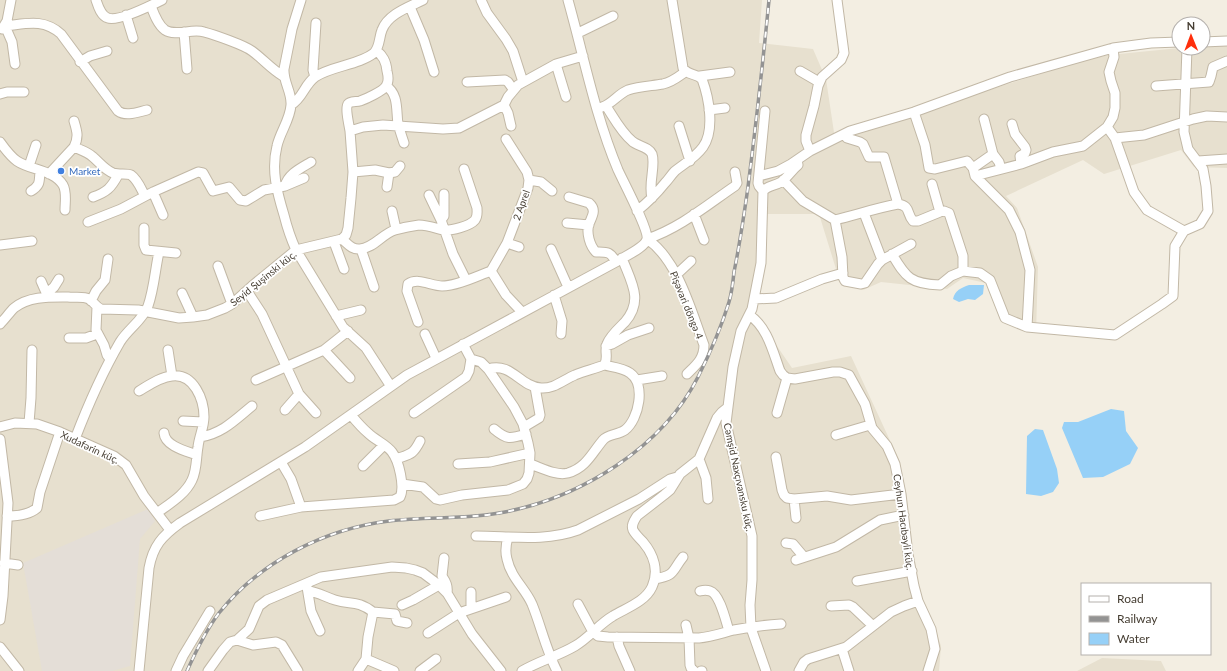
<svg xmlns="http://www.w3.org/2000/svg" width="1227" height="671" viewBox="0 0 1227 671" font-family="Lato,sans-serif">
<rect width="100%" height="100%" fill="#f3eee2"/>
<path fill="#e7e0cf" d="M0,0h762l-3,43 54,6 13,30 9,60 242,-77 32,-7 70,-7h24v-2l24,-1v123l-33,-1 -13,-17 -77,24 -21,-14 -77,36 11,12 21,59 -2,66 -35,-11 -15,-39 -23,-5 -16,11 -66,-7 -18,8 -23,-8 -21,-68h-52l-3,49 -9,51 37,54 59,-12 48,104 20,131 14,31 8,24 -2,25h-939z
M1102,658l59,3 5,10h-89z"/>
<path fill="#e4ded7" d="M148,509l7,12 -15,18 -10,127 -18,5h-70l-19,-108z"/>
<path fill="#96d0f7" d="M969,285h15l-1,9 -8,6 -7,-1 -9,3 -6,-3c2,-9 8,-11 16,-14z
M1111,409l13,2 2,20 12,17 -8,16 -27,13 -20,1 -21,-50 2,-6h14z
M1035,429l8,1 14,39 2,14 -6,9 -12,4 -15,-2 1,-58z"/>
<g fill="none" stroke-linecap="round" stroke-linejoin="round">
<defs>
<path id="minor" d="M96,0c2,6 5,16 12,18 10,4 44,-13 54,-18
M301,0l-9,29 -8,40c-1,13 8,23 7,36 -1,15 -11,27 -14,41 -6,24 0,46 7,69 3,12 7,24 12,35l47,77 23,21 24,37
M481,0l6,13 19,26 7,12 10,31
M151,6c3,8 7,19 14,24 11,7 27,-2 39,2 11,3 40,13 48,19 11,8 19,18 31,25
M410,7l14,33 10,32
M126,15l7,23
M2,29l5,-8 4,-21
M184,32l3,37
M578,33l35,-17
M1203,42l24,-1
M80,62l10,-6 17,-5
M15,64l-3,-22 -7,-16c21,-2 38,-8 56,8l57,77c8,6 20,1 29,-1
M556,64l10,33
M800,71l19,11
M700,76l30,-4
M315,77l-2,-7 3,-47
M467,82l38,-2 3,2 5,7
M386,86c13,8 10,25 12,38 2,7 4,13 6,19
M1156,86l53,-4 2,-6 2,-9 14,-6
M0,94l7,-2h17
M291,105c12,-7 13,-20 24,-28 16,-11 44,-12 59,-24 6,-6 5,-16 8,-23 6,-16 27,-23 41,-30
M504,105l4,8 3,13
M606,106c8,12 15,26 26,35 5,5 17,6 20,13 4,12 -4,29 0,44
M602,107c10,-3 16,-13 26,-17 12,-4 24,-4 35,-6 9,-2 15,-7 22,-12
M709,110l16,-2
M984,119l9,35 6,8 2,7
M1012,124l3,10 10,13 1,3 -1,3 -5,3 1,8
M679,126l11,35
M1107,127l8,11 19,54 13,18 37,21
M350,131c-1,-6 -5,-23 -2,-27 2,-3 8,-2 12,-3 6,-2 23,-10 26,-15 3,-4 2,-11 1,-15 -1,-10 -4,-15 -11,-21
M844,134l3,4 13,4 3,2 6,13h15l14,47c13,2 8,9 15,17h5l22,-9 4,-1 5,2 14,43v15
M1115,138l29,-3 49,-16 14,-3 20,1
M506,139l21,33 2,8 -1,8 -21,55 -16,28 15,24 16,17
M0,142c5,7 10,14 17,19 13,9 37,9 46,24 4,7 2,17 2,25
M74,147c5,-10 3,-16 0,-26
M810,151l-4,-10v-6l8,-29 4,-20 4,-9 19,-17 3,-7 -7,-53
M1198,161l29,-2
M29,166l7,-21
M973,168l20,-14
M353,172l22,-2 14,3 6,-1 5,-6
M49,174l25,-27c7,3 14,5 19,10 7,6 12,13 20,16 6,2 14,0 18,2 7,5 10,14 14,21
M759,176l19,-5 13,-7 19,-13 40,-20 64,-19 96,-35 103,-29 38,-5 28,-1
M975,176l46,-12 32,-12 30,-6 24,-19 6,-10 2,-9v-15l-4,-12 -2,-9 5,-15 -1,-9
M529,180l12,2 11,9
M783,180l20,21 32,19 7,37 1,20 2,4 16,3 4,-1 13,-19 4,-4 29,-16
M932,184l8,28
M285,186l19,-8
M387,187l2,-14
M31,191c10,-6 8,-10 9,-20
M763,191l-4,-5 -1,-3 7,-72
M153,192l10,23
M429,195l12,25 12,34 13,26
M93,197c14,-5 18,-9 25,-22
M569,197l20,6c8,7 3,13 0,21 -3,9 1,22 7,28 11,0 14,-1 20,10
M392,211l4,18
M637,211c10,-8 20,-18 28,-28 4,-4 6,-8 10,-12 10,-8 20,-13 28,-24 12,-17 6,-49 -1,-68 -6,-6 -14,-3 -19,-11l-11,-68
M864,213l18,47
M694,214l10,26
M441,220l3,-4v-22
M835,220c21,-5 41,-12 63,-16
M88,222l33,-13 32,-17 45,-20 5,1 10,18 16,-4 11,13 6,1 18,-11 21,-4c3,-12 16,-18 26,-24
M567,223l22,2
M144,228v17l2,5 30,3
M342,239c6,5 10,11 18,10 14,-1 22,-15 35,-19 7,-2 16,-4 24,-5 8,0 16,3 24,5 8,1 27,-4 32,-10 3,-4 2,-8 2,-12l-13,-39
M647,239c31,21 44,72 57,106 0,14 -8,20 -17,29
M647,239c33,-11 60,-34 88,-53l2,-3 -2,-11
M334,242l10,27
M507,243l12,4
M0,245l32,-4
M361,249l13,38
M551,249l17,38
M892,254c14,24 19,30 48,31l11,-9 12,-5 17,2 10,7 15,38 22,9 3,-57 -10,-38 -11,-22 -34,-34 -2,-8 -6,-7 -32,8 -6,-1 -4,-23 -11,-33
M218,266l14,38
M676,275l15,-14
M41,281l7,16
M247,291l15,23 37,80 17,19
M47,293l7,-6 5,-8
M182,293l11,24
M554,295l8,26 -1,13
M754,299l22,-1 46,-19 21,-6
M91,301l5,-10 9,-11 3,-21
M97,307l-1,23 8,15 3,10 3,4
M749,315c18,11 24,37 31,56l3,4 4,3 8,1 38,-7h7l9,3 16,29 7,24 15,18 8,18 6,30 7,60 6,32 4,15 13,28 4,20 -7,22
M336,316l25,-6
M418,322l-11,-31 1,-7c10,-7 23,2 34,2 15,0 35,-10 49,-15
M0,324c5,-5 9,-11 14,-16 15,-12 36,-11 54,-11 6,1 15,-1 21,2 5,3 7,8 12,10l37,1 41,8 14,-1 14,-2 18,-7 7,-4 20,-18 44,-36 46,-11 4,-4 2,-7 3,-30 2,-26 -3,-41 13,-4 20,-2 60,4 16,-1 45,-23 4,-8 10,-12 38,-21 27,-8
M1027,327l88,8 47,-31 11,-8 2,-50 9,-15 16,-7 8,-13 -2,-25 -3,-17 -15,-20 -4,-17 3,-84
M425,334l11,24
M69,338h17l11,-4
M463,344l8,15 10,3 7,7c24,-7 31,17 53,19 13,1 22,-8 34,-13 9,-4 19,-6 29,-10 5,-6 0,-14 3,-21 3,-8 12,-16 18,-22 19,-22 6,-40 -3,-64
M606,346l6,-2 16,-9 21,-7
M168,350l4,26
M324,350l26,28
M256,380l68,-30 24,-19
M637,380l25,-4
M139,391c10,-6 21,-14 33,-15 22,-3 32,24 32,41 0,10 -5,20 -6,30 -2,11 -1,23 -6,33 -7,15 -23,24 -35,33
M285,410l14,-16
M414,413l52,-36 3,-6 2,-12
M777,413l10,-35
M183,421l20,1
M29,423l2,-25 1,-48
M0,427l15,-4 22,1 23,8 54,24 12,9 18,31 26,34
M524,427l15,-9 1,-3 -5,-28
M494,429c13,11 16,10 32,5
M164,433c1,13 22,18 33,22
M836,435l34,-10
M200,437c22,-3 36,-18 52,-31
M0,439l8,64 -5,93 -3,24
M75,439c13,-34 27,-66 45,-97 8,-13 23,-22 28,-36 6,-17 7,-36 11,-54
M776,457l6,33 2,5 3,3 7,1 33,-3 24,4 50,-6
M396,459c14,-5 17,-4 24,-18
M699,459l7,19 2,21
M281,462l10,17 10,28 93,-7 6,-3c5,-10 -1,-36 -8,-45 -6,-8 -17,-12 -24,-19 -6,-5 -12,-12 -17,-18
M458,464l32,-2 40,-9
M530,464c12,4 26,12 38,9 18,-5 24,-20 35,-33 5,-6 15,-5 22,-10 14,-11 21,-46 5,-57 -7,-5 -18,-6 -26,-8
M363,466l21,-21
M402,484l21,3 13,12 4,1 22,-5 46,-5 15,-6 4,-5 2,-6 1,-20 -2,-10 -5,-19 -9,-17 -26,-38
M794,499l2,19
M7,516c10,0 22,-1 30,-8l3,-16 20,-60
M260,516l41,-9
M476,536c34,0 69,6 102,-6l61,-31 31,-20 7,-2
M508,537c-2,7 -3,15 -1,22 4,19 18,29 25,45 9,22 14,46 25,67
M786,543l7,1 11,13
M444,558l-2,18c4,6 6,10 5,17
M796,560l40,-13 44,-27 24,-5
M4,563l14,2
M655,579c21,-4 16,-7 28,-22
M857,581l55,-10
M307,587l4,24 9,20
M308,591c10,1 17,6 27,9 16,5 22,0 38,12
M700,591c4,-1 7,-1 10,0 10,3 16,31 19,40
M471,592v16
M578,604l15,28 5,4 10,1 91,1c12,-1 23,-5 35,-8 15,-3 31,-5 47,-6
M402,605l11,-5 26,-15
M831,606l18,-1 4,2 19,18
M686,625l3,13 1,27 1,3 3,3
M428,633l31,-20 47,-16
M617,637l2,9 11,25
M237,640l16,5 23,-3 6,3 16,26
M0,647l19,24
M842,649l7,22
M366,659l28,12
M139,671l10,-103c4,-22 13,-32 31,-45l125,-76 102,-72 209,-113c7,-5 29,-14 31,-23 2,-9 -24,-58 -29,-69 -23,-55 -34,-113 -50,-170
M176,671l7,-15 27,-45
M208,671l15,-21 7,-8 7,-2 12,-11 10,-23 8,-6 54,-23 71,-10 14,1 9,2 8,3 16,12 8,8 25,41 29,37
M358,671l8,-12 2,-22 5,-25 22,2 2,7 10,2
M420,671l16,-12
M522,671c17,-10 36,-15 53,-25 14,-8 24,-22 38,-30 13,-8 32,-14 39,-29 7,-16 2,-32 -9,-45 -3,-3 -8,-8 -10,-12 -2,-5 1,-9 4,-14l27,-21 6,-5 10,-16 19,-15 18,-41 5,-6 5,-4
M701,671h1
M766,671l-15,-43 -1,-23 2,-25v-44l-26,-113 7,-56 8,-36 11,-22 9,-46 2,-72c5,-6 12,-5 18,-9 6,-4 11,-12 17,-17l-1,-5
M799,671l5,-9 4,-3 38,-12 45,-35 13,-6 14,-5"/>
</defs>
<use href="#minor" stroke="#c2b8a6" stroke-width="11"/>
<use href="#minor" stroke="#fff" stroke-width="9"/>
<defs>
<path id="rail" d="M187,671c9,-20 19,-41 32,-58 41,-51 105,-84 170,-92 38,-5 78,-1 116,-9 76,-15 157,-64 193,-135 12,-24 23,-49 31,-75 3,-10 4,-20 5,-30 6,-29 10,-57 14,-85 8,-63 15,-125 21,-187"/>
</defs>
<use href="#rail" stroke="#939393" stroke-width="3.5"/>
<use href="#rail" stroke="#fff" stroke-width="2" stroke-dasharray="6" stroke-linecap="butt"/>
</g>
<circle fill="#3f7fe0" stroke="#fff" stroke-width="1.5" cx="61" cy="171" r="4"/>
<g text-anchor="middle" dominant-baseline="central" stroke-width="3.5" stroke-linejoin="round" paint-order="stroke">
<g font-size="10" fill="#366cbe" stroke="#fff" text-anchor="start">
<text x="69" y="171">Market</text>
</g>
<g font-size="10" fill="#453d32" stroke="#fff">
<text transform="translate(521 205) rotate(-70)">2 Aprel</text>
<text transform="translate(263 278) rotate(-39)">Seyid Şuşinski küç.</text>
<text transform="translate(687 305) rotate(68)">Pişəvari döngə 4</text>
<text transform="translate(90 447) rotate(25)">Xudafərin küç.</text>
<text transform="translate(739 477) rotate(78)">Cəmşid Naxçıvansku küç.</text>
<text transform="translate(904 522) rotate(82)">Ceyhun Hacıbəyli küç.</text>
</g>
</g>
<rect x="1081" y="583" width="130" height="72" fill="#ffffff" stroke="#b5b1ad"/>
<rect x="1089" y="596" width="20" height="6" fill="#ffffff" stroke="#b5b1ad"/>
<text x="1117" y="603" font-size="12" fill="#453d32">Road</text>
<rect x="1089" y="616" width="20" height="6" fill="#939393" stroke="#b5b1ad"/>
<text x="1117" y="623" font-size="12" fill="#453d32">Railway</text>
<rect x="1089" y="633" width="20" height="12" fill="#96d0f7" stroke="#b5b1ad"/>
<text x="1117" y="643" font-size="12" fill="#453d32">Water</text>
<g transform="translate(1191 36) rotate(359)"><circle r="19" fill="#ffffff" stroke="#b5b1ad"/>
<path d="M0-3L7 15L0 10L-7 15Z" fill="#ff2f0c"/>
<text y="-6" font-size="11" font-weight="bold" text-anchor="middle" fill="#453d32">N</text>
</g>
</svg>
